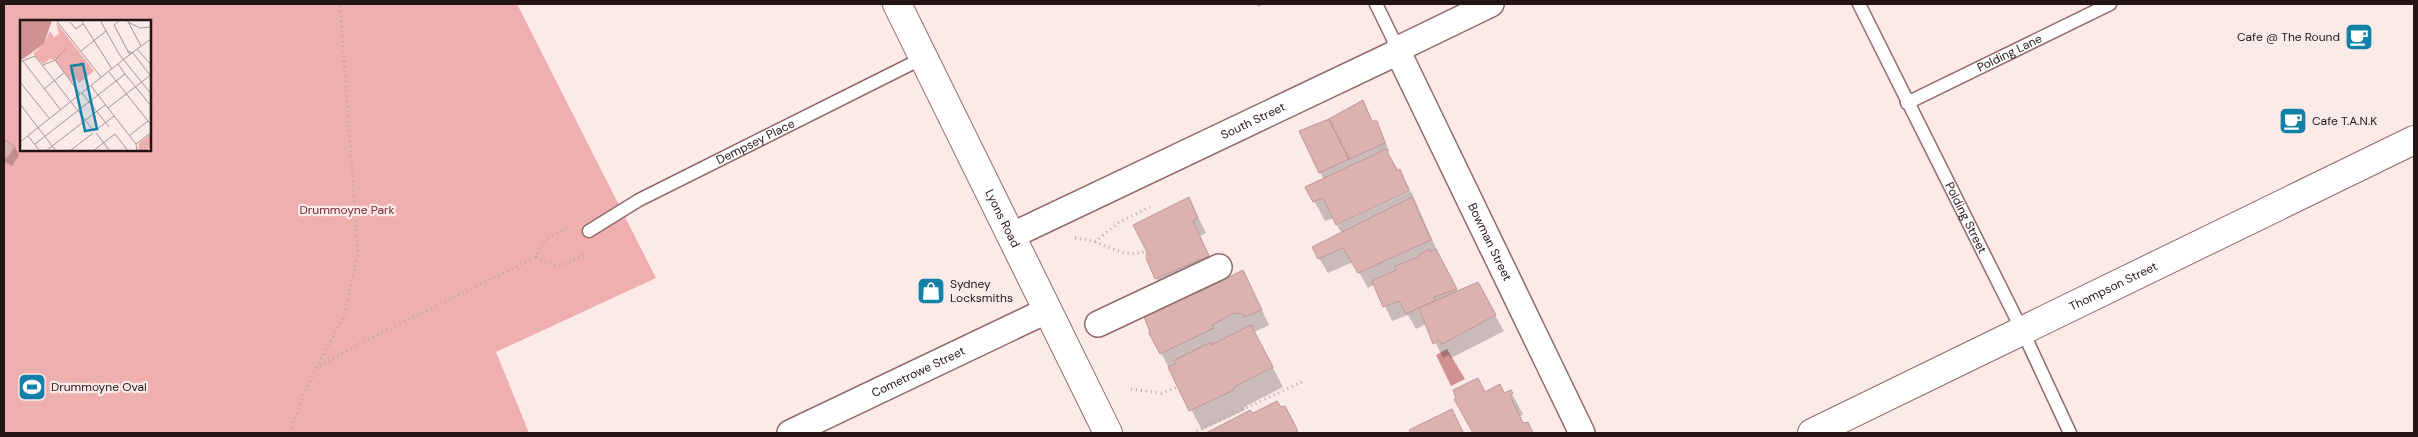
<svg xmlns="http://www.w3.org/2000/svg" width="2418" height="437" viewBox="0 0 2418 437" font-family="'DM Sans',sans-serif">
<rect width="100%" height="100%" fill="#fceae9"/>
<path fill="#f0afaf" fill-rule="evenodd" d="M4,4h513l139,274 -160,74 33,81h-525zM21,21h129v129h-129z"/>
<path fill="#d19191" d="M1447,349l18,30 -14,7 -15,-31z"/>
<path fill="#0003" d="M1256,4h9l-7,3z
M1367,110l5,12h4l5,8 8,21 -2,1 23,37 -74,34 -2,-5 -9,3 -18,-33 17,-8 -24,-48z
M4,140l11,7 4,8 -7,11 -8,-5z
M1411,191l28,64 19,37 19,-8 27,47 -53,27 -2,-3 -6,3 -17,-34 -10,5 -8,-14 -16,6 -17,-37 -7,4 -15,-26 -25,11 -9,-15 23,-24 -5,-9z
M1189,198l17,35 -6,3 16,35 -52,23 -17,-36z
M1251,287l18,38 -15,7 29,55 -39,20 1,3 -43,20 -41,-77 36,-59z
M1511,392l12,22 -3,3 4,7h3l5,9h-58l-18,-33 29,-7 20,1z
M1285,407l14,26h-90l41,-22 2,4z
M1451,411l13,22h-52l-1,-2z"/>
<path fill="#dcb2b1" stroke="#bf9695" d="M1363,100l9,21h5l8,22 -36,16 -20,-40z
M1329,119l20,40 -30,14 -20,-42z
M4,139l11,8 -8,12 -3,-2z
M1386,149l11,22 3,-2 9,22 -73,34 -13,-27 -10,4 -8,-15z
M1189,197l9,21 -5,3 16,35 -54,23 -9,-21 1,-6 -14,-27z
M1412,197l19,43 -73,33 -15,-25 -25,11 -6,-12z
M1430,249v3l6,-3 21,40 -23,8 2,3 -30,14 -7,-13 -16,6 -11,-26 24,-11 -1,-4 24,-9 -1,-2z
M1243,270l19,40 -18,7 -1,-3 -9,-1 -22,12 2,3 -54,26 -11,-21 1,-1 -9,-23 51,-26 5,10z
M1478,282l18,33 -54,29 -3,-4 -6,4 -14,-36z
M1251,325l22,42 -39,20v3l-45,21 -21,-44 8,-3 -3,-3 38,-19v3z
M1478,378l7,14 15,-8 4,9 7,-3 2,3 -3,3 13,27 5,-1 5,11h-60l-19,-34 2,-1 -3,-8z
M1277,401l4,6 4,-1 12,23 -1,4h-90l44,-23 3,3z
M1452,409l11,23 -2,1h-50l-2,-3z"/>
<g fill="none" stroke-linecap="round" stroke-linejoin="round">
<defs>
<g id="lane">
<path d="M1376,4l22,45"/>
<path id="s1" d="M1859,4l164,328 47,101"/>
<path id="s2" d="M1907,103l203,-99"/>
<path id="s3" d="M589,231l50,-31 284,-142"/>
</g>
<g id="street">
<path id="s4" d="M1398,52l184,381"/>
<path id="s5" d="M1011,236l387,-184v-3l93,-45"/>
<path d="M1098,324l121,-57"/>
<path id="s6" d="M790,433l258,-123"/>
</g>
<g id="secondary">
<path id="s7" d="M1812,433l602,-293"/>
</g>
<g id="primary">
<path id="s8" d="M897,4l211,429"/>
</g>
</defs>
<use href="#lane" stroke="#916a6a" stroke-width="15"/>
<use href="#street" stroke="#916a6a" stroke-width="28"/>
<use href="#secondary" stroke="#916a6a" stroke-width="30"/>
<use href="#primary" stroke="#916a6a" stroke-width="30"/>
<path stroke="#b7a6a5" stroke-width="3" stroke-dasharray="1 4" stroke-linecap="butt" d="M1075,238c7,1 14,2 20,4 17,6 30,15 49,10
M1095,242l24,-20 31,-15
M536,257c21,13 29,8 49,-3
M320,366l45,-25 171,-84c7,-20 13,-22 32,-29
M1131,389l30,4 17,-6
M292,433l1,-10 15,-39 36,-68 14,-63 -18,-249
M1192,433l110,-51"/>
<use href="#lane" stroke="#fff" stroke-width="12"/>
<use href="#street" stroke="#fff" stroke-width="25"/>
<use href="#secondary" stroke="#fff" stroke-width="28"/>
<use href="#primary" stroke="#fff" stroke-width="28"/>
</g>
<defs>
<symbol id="cafe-square" viewBox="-11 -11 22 22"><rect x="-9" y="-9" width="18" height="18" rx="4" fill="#1181a8" stroke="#fceae9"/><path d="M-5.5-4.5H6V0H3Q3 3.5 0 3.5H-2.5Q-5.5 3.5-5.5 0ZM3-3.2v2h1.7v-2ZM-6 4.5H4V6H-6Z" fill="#fff"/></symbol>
<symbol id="shop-square" viewBox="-11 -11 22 22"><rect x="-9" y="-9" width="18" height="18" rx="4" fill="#1181a8" stroke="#fceae9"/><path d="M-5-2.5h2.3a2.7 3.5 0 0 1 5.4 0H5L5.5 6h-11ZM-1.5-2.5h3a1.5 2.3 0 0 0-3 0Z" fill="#fff"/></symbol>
<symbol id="stadium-square" viewBox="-11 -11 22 22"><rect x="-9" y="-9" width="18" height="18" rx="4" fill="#1181a8" stroke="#fceae9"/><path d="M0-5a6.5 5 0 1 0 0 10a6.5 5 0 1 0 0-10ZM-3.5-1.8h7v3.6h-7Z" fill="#fff"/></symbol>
</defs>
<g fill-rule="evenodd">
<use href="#cafe-square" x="2343" y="21" width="32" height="32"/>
<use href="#cafe-square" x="2277" y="105" width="32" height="32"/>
<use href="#shop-square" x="915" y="275" width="32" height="32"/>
<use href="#stadium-square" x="16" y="371" width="32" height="32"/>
</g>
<g text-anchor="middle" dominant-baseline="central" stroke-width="4.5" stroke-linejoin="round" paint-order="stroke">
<g font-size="12" fill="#241515" stroke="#fceae9" text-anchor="start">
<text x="2340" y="37" text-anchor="end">Cafe @ The Round</text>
<text x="2312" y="121">Cafe T.A.N.K</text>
<text x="950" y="284">Sydney<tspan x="950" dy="14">Locksmiths</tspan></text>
<text x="51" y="387">Drummoyne Oval</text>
</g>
<g font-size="12" fill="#241515" stroke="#fceae9">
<text stroke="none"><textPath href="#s2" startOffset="114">Polding Lane</textPath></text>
<text stroke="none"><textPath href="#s5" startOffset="268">South Street</textPath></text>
<text stroke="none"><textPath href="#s3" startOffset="189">Dempsey Place</textPath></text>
<text stroke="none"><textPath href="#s8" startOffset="239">Lyons Road</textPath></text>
<text stroke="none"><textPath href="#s1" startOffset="239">Polding Street</textPath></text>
<text stroke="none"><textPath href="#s4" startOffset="211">Bowman Street</textPath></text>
<text stroke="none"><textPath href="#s7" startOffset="335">Thompson Street</textPath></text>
<text stroke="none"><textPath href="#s6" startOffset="142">Cometrowe Street</textPath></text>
</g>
<g font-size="12" fill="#75282e" stroke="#fceae9">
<text x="347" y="210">Drummoyne Park</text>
</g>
</g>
<g transform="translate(20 20)">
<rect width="131" height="131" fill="#fceae9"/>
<path d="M36,2l38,49 -15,12 -3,-4 -4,3 -17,-22 -5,-1 -7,5 -10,-10 11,-10 6,-13 4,6 5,-3zM131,114v12l-5,5h-8l1,-8z" fill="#f0afaf"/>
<path d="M0,0h32l-8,24 -24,17z" fill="#d19191"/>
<path fill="none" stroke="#a69594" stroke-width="1" d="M36,0l45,57M61,0l31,49M80,0l19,34 33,41M100,0l-6,5 16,30M107,0l14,26M50,2l6,7 7,-5M108,2l12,6 12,-1M117,29l15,17M61,31l25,-20M107,31l6,2 17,22M36,39l11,-11M104,39l28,-21M3,41l37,48M0,42l15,-6 58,74M23,45l12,-5 25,34M89,52l43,54M105,54l27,33M0,62l29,36M71,66l45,58 1,7M24,69l20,-16M62,73l27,34M69,82l36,-28 -7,-10M0,84l36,47M88,88l44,-34M76,110l18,-14M76,113l14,18M110,115l18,-14M8,116l12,15M0,122l104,-83M15,124l54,-42M116,124l16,-12M26,131l59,-46M50,131l23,-18M73,131l22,-17 13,17"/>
<path fill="#1181a8" fill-opacity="0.15" stroke="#1181a8" stroke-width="2.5" d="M63,44l14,65 -12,2 -14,-65z"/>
<rect width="131" height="131" fill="none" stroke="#241515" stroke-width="2.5"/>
</g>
<rect width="2418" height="437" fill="none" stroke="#241515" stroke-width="10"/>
</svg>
